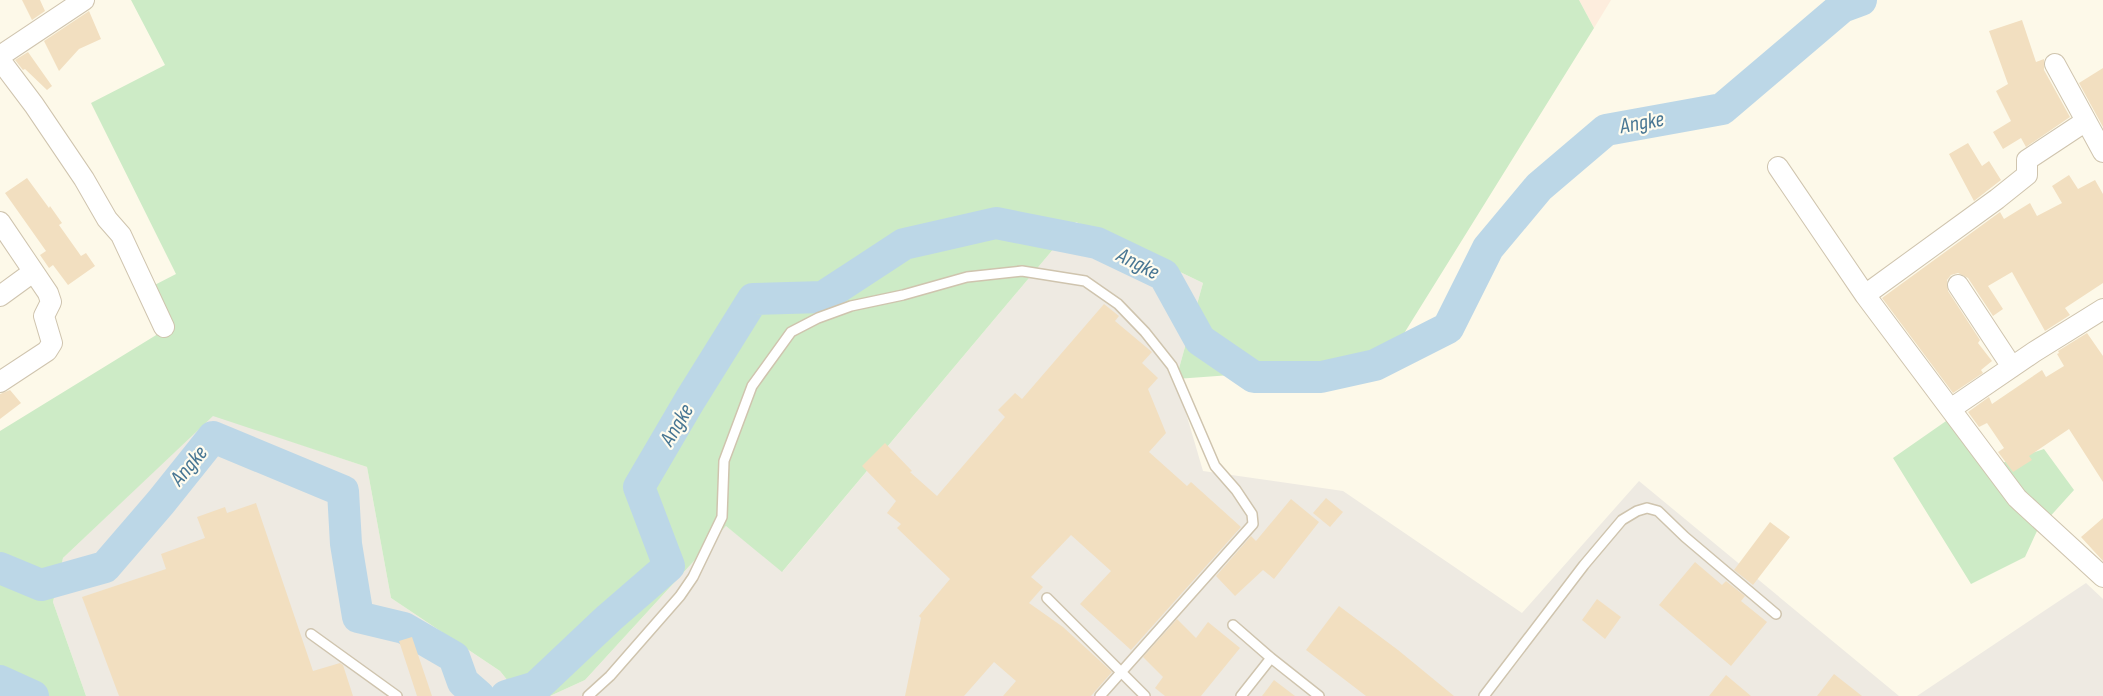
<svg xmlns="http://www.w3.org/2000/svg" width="2103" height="696" viewBox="0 0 2103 696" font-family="'Sofia Sans Condensed',sans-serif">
<rect width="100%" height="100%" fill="#fdf9e9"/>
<path fill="#fdeddd" d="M1579,0h32l-17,28z"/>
<path fill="#eeeae2" d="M1076,222l127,61 -27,96 27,92 140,20 179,122 117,-132 260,215h-1349l35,-16 141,-154 57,45z
M213,415l154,52 24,131 109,73 20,25h-434l-33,-94 10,-44z
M2086,583l17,16v97h-186z"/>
<path fill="#cdebc6" d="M131,0h1448l15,28 -209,336 -209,15 27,-96 -127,-61 -294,350 -56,-46 -141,154 -35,16h-30l-20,-25 -109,-73 -24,-131 -154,-51 -150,142 -10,44 33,94h-86v-265l166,-102 -23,-38 33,-17 -85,-171 74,-38z
M1949,419l38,49 57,-19 30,41 -37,41 -12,26 -54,27 -78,-126z"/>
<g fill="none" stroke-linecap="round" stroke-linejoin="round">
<path stroke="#bcd7e7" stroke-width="32" d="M0,568l41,17 64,-18 56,-65 52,-65 130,54 3,53 12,73 46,11 50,29 9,25 16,14
M0,681l33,15
M506,696l30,-9 73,-69 60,-52 -30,-79 51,-87 63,-101 70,-2 81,-53 92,-21 101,20 67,32 36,65 54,37h67l54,-12 73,-37 40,-80 51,-61 67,-57 116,-21 120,-102 19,-7"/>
</g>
<path fill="#f2dfc0" d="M22,0h18l5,11 -13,9z
M89,11l12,28 -22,10 -20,22 -15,-30z
M2022,20l14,42 8,-3v11l26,47 -44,30 -5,-9 -18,11 -10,-17 18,-11 -15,-30 12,-7 -19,-53z
M28,52l24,34 -5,4 -22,-21 -2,1 -8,-10z
M2103,68v59l-24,-44z
M1968,143l14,23 7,-5 12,19 -27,21 -25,-47z
M2069,175l9,14 17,-9 8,14v89l-38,25 5,7 -25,16 -33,-59 -24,14 15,23 -10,7 -25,-38 -10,-5 -7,2 -4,5 1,11 32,49 -2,3 14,18 -11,9 2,3 -30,20 -71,-95 118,-86 4,7 26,-16 7,13 25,-13 -10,-17z
M27,178l22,30 1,-2 12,17 -3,2 22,31 5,-3 9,13 -27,19 -15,-20 -4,3 -9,-13 6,-4 -41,-58z
M1104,304l15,12 -4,5 37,31 -10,11 16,15 -10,11 18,44 -17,19 38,34 4,-4 50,45 -110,123 -51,-46 31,-33 -40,-36 -40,42 12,10 -14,16 34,24 49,45 -21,24h-88l13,-15 -22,-19 -30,34h-59l16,-78 -2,-2 31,-37 -53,-51 4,-4 -14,-11 9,-12 -34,-35 23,-23 27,28 -2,1 27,24 68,-79 -7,-7 17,-17 7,6z
M2087,333l16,23v126l-34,-53 -40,27 3,4 -19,12 -15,-20 6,-4 -17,-25 -8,4 -11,-15 21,-15 3,7 50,-34 4,7 18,-11 -7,-12 2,-1 -1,-2z
M10,390l11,13 -21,16v-25z
M1326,498l17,14 -13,15 -17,-14z
M1291,499l28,23 -45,57 -11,-9 -28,26 -19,-20 35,-40 5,5z
M256,503l57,168 27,-8 3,2 10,31h-234l-37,-99 84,-28 -5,-15 44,-16 -8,-21 28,-10 2,6z
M2103,518v43l-22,-24z
M1770,522l20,15 -37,48 -19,-15z
M1695,562l27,23 4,-4 19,15 -4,5 26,21 -36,44 -72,-61z
M1597,599l24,18 -16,22 -23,-19z
M1339,606l59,44 56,46h-88l-60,-46z
M1177,619l19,19 12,-16 32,26 -39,48h-36l-10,-8 8,-11 -20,-20z
M412,637l20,59h-15l-18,-55z
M1834,674l28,22h-45z
M1726,675l25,21h-42z
M1274,680l21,16h-33z"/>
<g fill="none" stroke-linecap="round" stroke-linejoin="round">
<defs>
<path id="lane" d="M1047,598l98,98
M1233,625l38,33 48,38
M311,634l86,62
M588,696l22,-20 70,-80 13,-19 29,-60 2,-56 28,-75 39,-54 27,-14 33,-12 52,-11 64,-18 55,-6 63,10 33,23 27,28 27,34 43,100 21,24 16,24 1,10 -153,172
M1241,696l30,-38
M1484,696l100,-131 38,-45 15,-9 10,-3 11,3 27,26 91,77"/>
<path id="street" d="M0,56l84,-56
M0,60l34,45 50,74 23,40 14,16 43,92
M2055,64l48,88
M1778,167l87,128 152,203 86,79
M0,222l48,71 3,9 -7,14 8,27 -5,8 -47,31
M1958,285l54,82
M1865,295l132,-96 30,-24v-15l59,-39
M0,296l33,-24
M1952,408l82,-56 69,-43"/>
</defs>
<use href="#lane" stroke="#cfc4ae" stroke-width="12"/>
<use href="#street" stroke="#cfc4ae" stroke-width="22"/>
<use href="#lane" stroke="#fff" stroke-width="9"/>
<use href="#street" stroke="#fff" stroke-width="20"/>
</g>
<g text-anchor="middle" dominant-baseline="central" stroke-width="4.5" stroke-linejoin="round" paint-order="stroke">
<g font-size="22" font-style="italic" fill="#487693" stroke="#fffcef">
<text transform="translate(1642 123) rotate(-10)">Angke</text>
<text transform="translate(1138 264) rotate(27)">Angke</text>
<text transform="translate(677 425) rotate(-59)">Angke</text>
<text transform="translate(189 466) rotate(-50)">Angke</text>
</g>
</g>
</svg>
